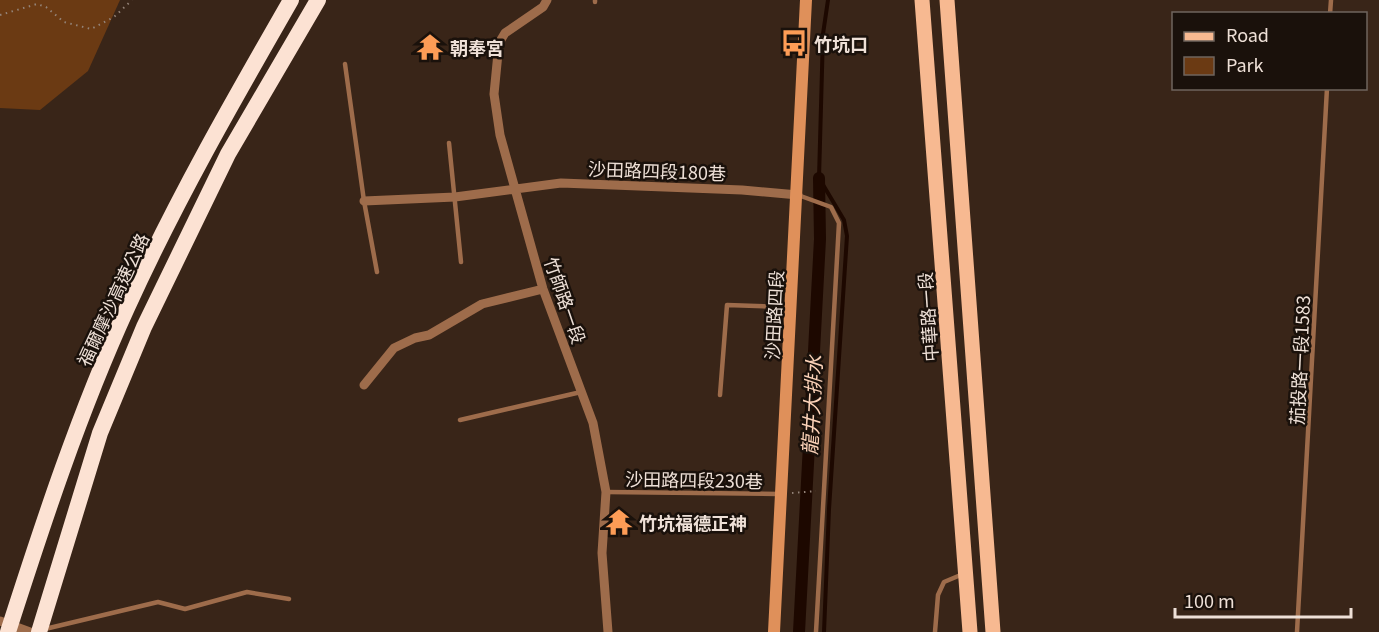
<svg xmlns="http://www.w3.org/2000/svg" width="1379" height="632" viewBox="0 0 1379 632" font-family="Georgia,'Noto Sans TC',serif">
<rect width="100%" height="100%" fill="#392518"/>
<path fill="#6b3a13" d="M0,0h120l-32,71 -48,39 -40,-2z"/>
<g fill="none" stroke-linecap="round" stroke-linejoin="round">
<path stroke="#1d0800" stroke-width="4" d="M824,632l5,-123 18,-273 -3,-16 -25,-42 4,-144 5,-34"/>
<path stroke="#1d0800" stroke-width="12" d="M799,632l21,-393 -1,-61"/>
<path stroke="#948378" stroke-width="2" stroke-dasharray="1.5 4.5" stroke-linecap="butt" d="M0,15l37,-11 9,3 18,15 27,7 23,-12 18,-17
M792,493l24,-2"/>
<path stroke="#9e6c4b" stroke-width="4.5" d="M595,2v-2
M1330,14l1,-14
M345,64l19,137 13,71
M449,143l12,119
M798,195l33,12 8,16 -23,409
M720,395l7,-90 62,2
M460,420l121,-28
M607,492l171,2
M45,629l113,-27 27,7 62,-17 42,7
M935,632l3,-37 6,-13 19,-8
M1297,632l30,-544"/>
<path stroke="#9e6c4b" stroke-width="9" d="M547,0l-4,7 -38,26 -6,10 -5,51 6,41 43,154 50,134 13,69 -4,61 6,79
M364,201l91,-4 106,-14 181,7 56,5
M364,385l30,-37 21,-10 14,-3 53,-31 61,-15
M0,621l30,11"/>
<path stroke="#df905a" stroke-width="12" d="M774,632l32,-632"/>
<path stroke="#f7b991" stroke-width="15" d="M922,0l48,632
M947,0l46,632"/>
<path stroke="#fce2d3" stroke-width="16" d="M8,632c35,-109 71,-219 119,-324 48,-106 106,-207 164,-308
M39,632l61,-199 44,-106 84,-173 90,-154"/>
</g>
<defs>
<symbol id="bus-bare" viewBox="-9 -9 18 18"><path d="M-5-6H5V4H4V6H2V4H-2V6H-4V4H-5ZM-3.5-4V0h7V-4ZM-3.5 1.2v1.5H-2V1.2ZM2 1.2v1.5H3.5V1.2Z" fill="#fd9c56" stroke="#1a110b" stroke-width="2.5" paint-order="stroke"/></symbol>
<symbol id="temple-bare" viewBox="-9 -9 18 18"><path d="M0-6L5-2H3V0L6.5 2.5H4V6H1.5V3h-3V6H-4V2.5H-6.5L-3 0V-2H-5Z" fill="#fd9c56" stroke="#1a110b" stroke-width="2.5" paint-order="stroke"/></symbol>
</defs>
<g fill-rule="evenodd">
<use href="#bus-bare" x="775" y="24" width="38" height="38"/>
<use href="#temple-bare" x="411" y="28" width="38" height="38"/>
<use href="#temple-bare" x="600" y="503" width="38" height="38"/>
</g>
<g text-anchor="middle" dominant-baseline="central" stroke-width="5" stroke-linejoin="round" paint-order="stroke">
<g font-size="18" font-weight="bold" fill="#eee0d7" stroke="#1a110b" text-anchor="start">
<text x="814" y="43">竹坑口</text>
<text x="450" y="47">朝奉宮</text>
<text x="639" y="522">竹坑福德正神</text>
</g>
<g font-size="18" fill="#eee0d7" stroke="#1a110b">
<text transform="translate(657 170) rotate(2)">沙田路四段180巷</text>
<text transform="translate(112 299) rotate(-65)">福爾摩沙高速公路</text>
<text transform="translate(566 300) rotate(71)">竹師路一段</text>
<text transform="translate(773 315) rotate(-87)">沙田路四段</text>
<text transform="translate(927 317) rotate(-94)">中華路一段</text>
<text transform="translate(1299 360) rotate(-87)">茄投路一段1583</text>
<text transform="translate(694 479) rotate(1)">沙田路四段230巷</text>
</g>
<g font-size="20" font-style="italic" fill="#fbd2b8" stroke="#1a110b">
<text transform="translate(811 405) rotate(-87)">龍井大排水</text>
</g>
</g>
<rect x="1172" y="12" width="195" height="78" fill="#1a110b" stroke="#6f645d" stroke-width="1.5"/>
<rect x="1184" y="32" width="30" height="9" fill="#f7b991" stroke="#6f645d" stroke-width="1.5"/>
<text x="1226" y="42" font-size="18" fill="#eee0d7">Road</text>
<rect x="1184" y="57" width="30" height="18" fill="#6b3a13" stroke="#6f645d" stroke-width="1.5"/>
<text x="1226" y="72" font-size="18" fill="#eee0d7">Park</text>
<path d="M1175 608v9h176v-9" fill="none" stroke="#eee0d7" stroke-width="3"/>
<text x="1184" y="608" font-size="18" fill="#eee0d7" stroke="#1a110b" stroke-width="4.5" paint-order="stroke">100 m</text>
</svg>
